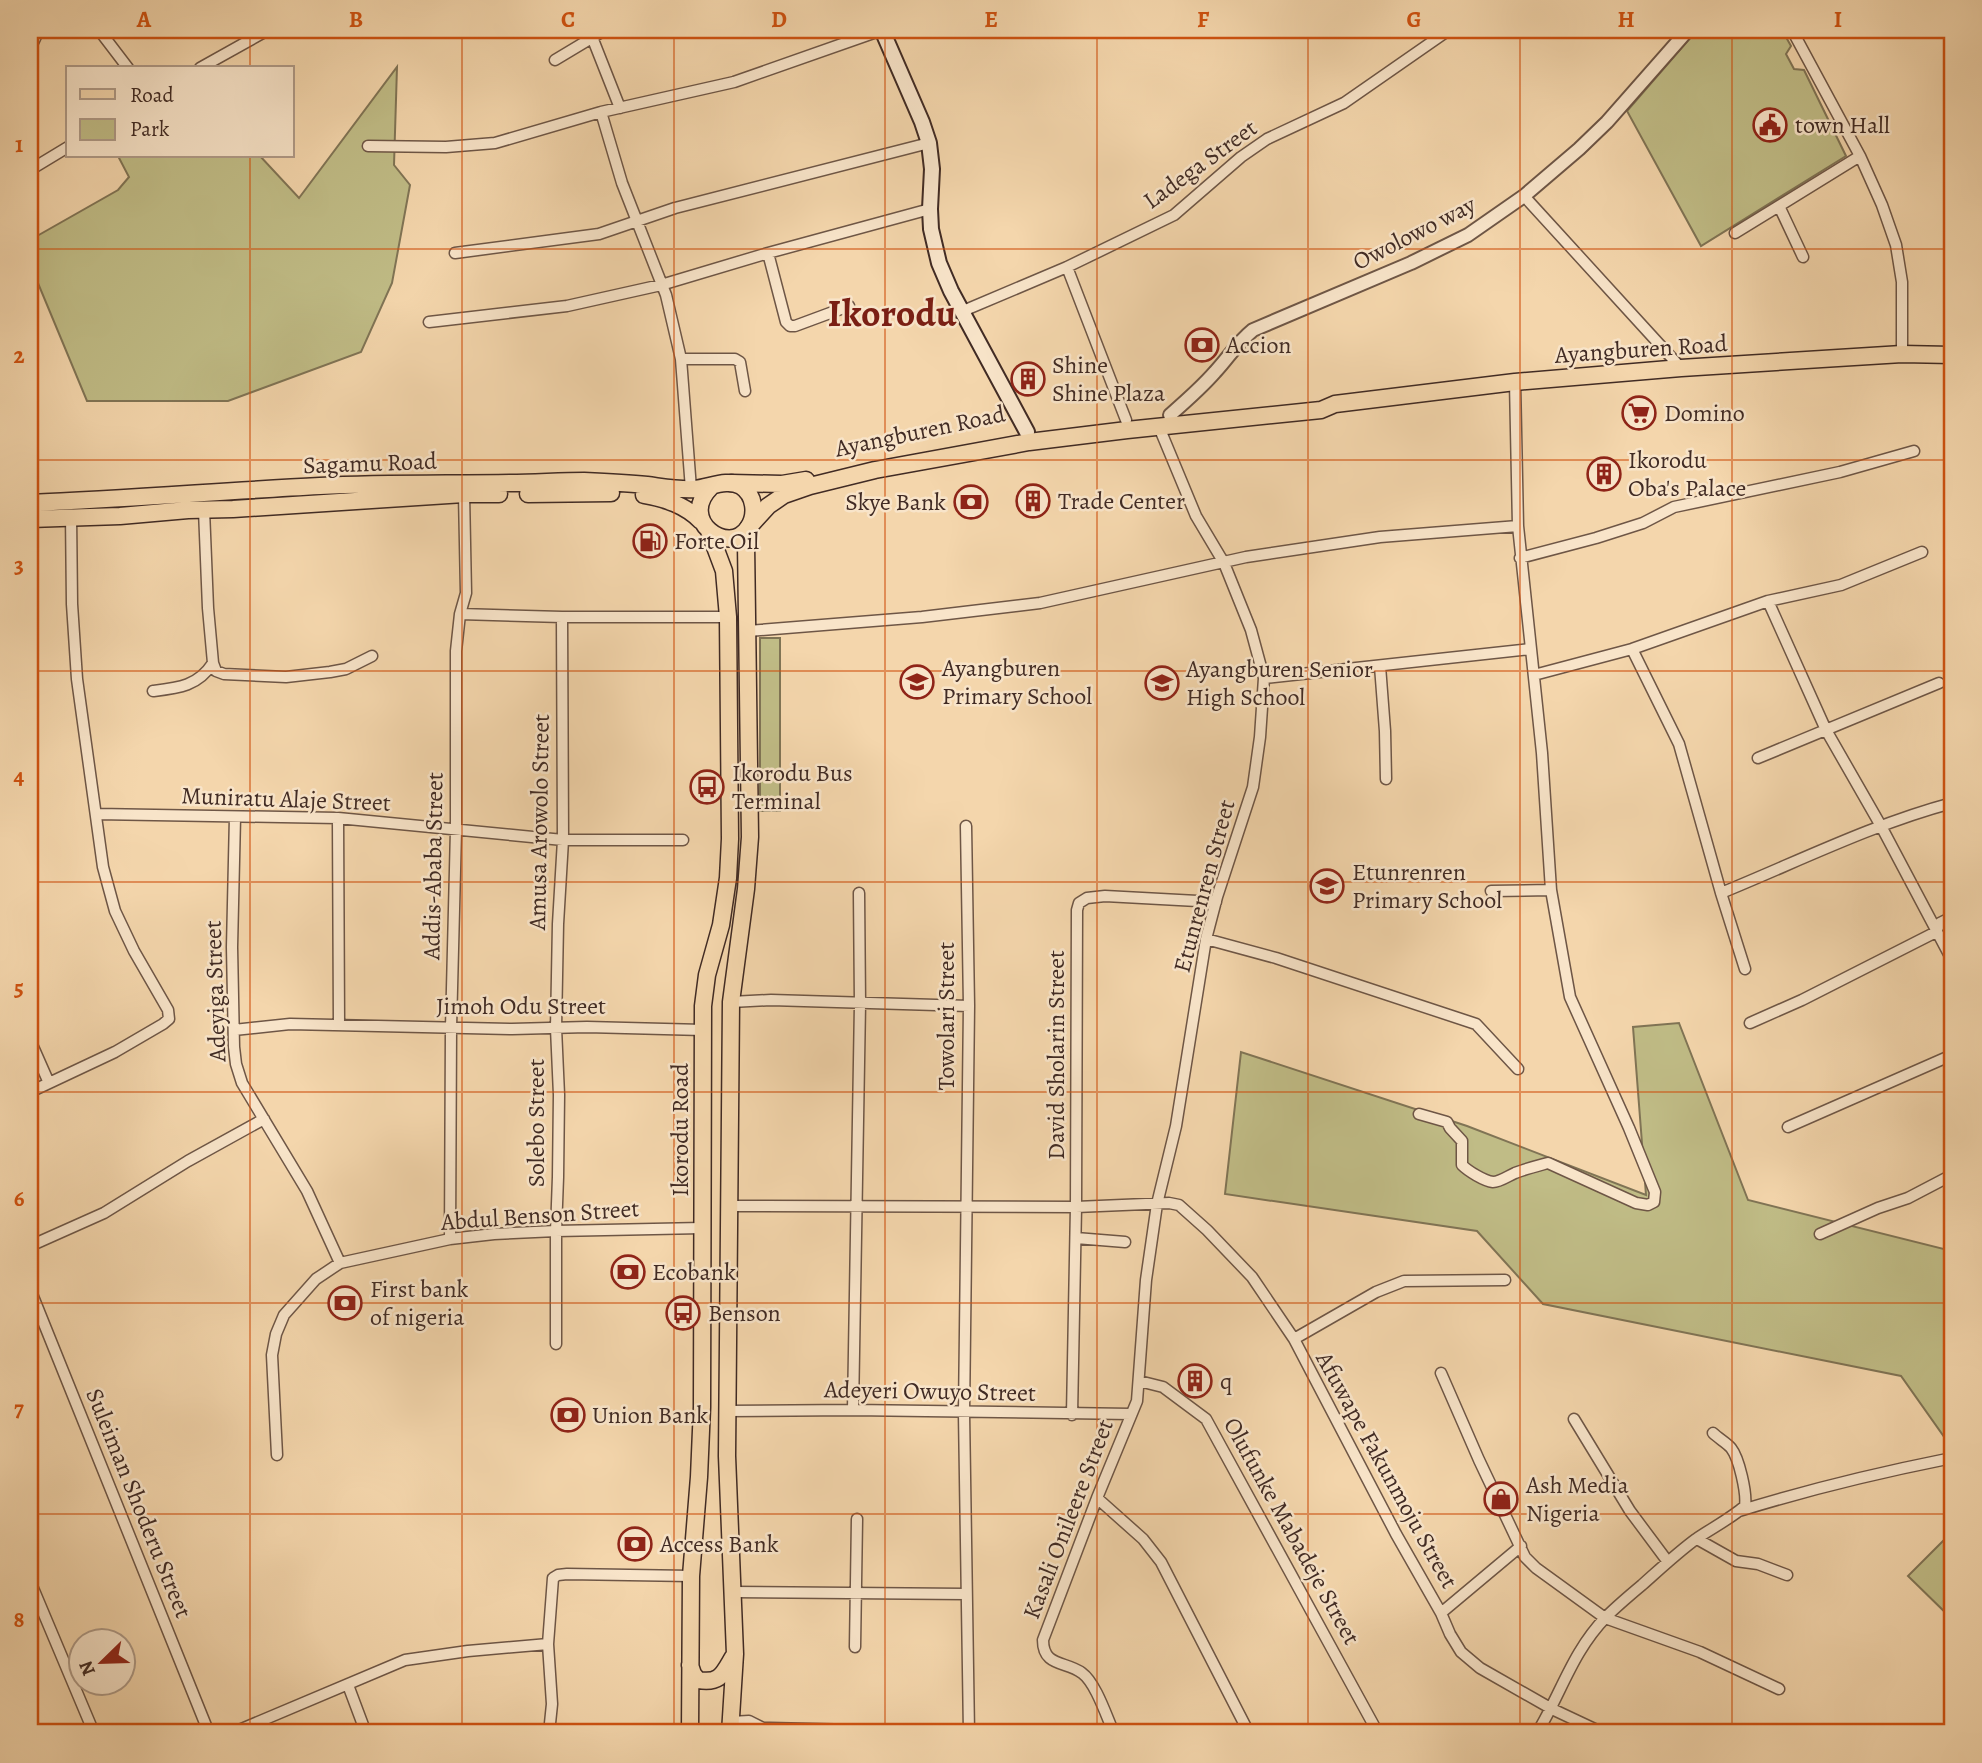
<svg xmlns="http://www.w3.org/2000/svg" width="1982" height="1763" viewBox="0 0 1982 1763" font-family="Alegreya,serif">
<rect width="100%" height="100%" fill="#f4d6ac"/>
<filter id="stains"><feTurbulence type="fractalNoise" baseFrequency=".00286" numOctaves="4"/><feColorMatrix values="0 0 0 0 .2 0 0 0 0 .09 0 0 0 0 .02 0 0 0 .5 -.17"/></filter>
<radialGradient id="worn" r=".72"><stop offset=".6" stop-color="#630" stop-opacity="0"/><stop offset="1" stop-color="#630" stop-opacity=".3"/></radialGradient>
<path fill="#c0bc86" stroke="#807455" stroke-width="2" d="M1697,30h85l9,16 -5,8 8,15 10,1 42,86 -145,90 -74,-135z
M397,67l-3,98 16,20 -18,98 -31,69 -133,49h-141l-57,-137v-24l88,-50 11,-13 -11,-21h142l39,42z
M760,638h20v173h-20z
M1679,1023l69,177 196,49 8,17v182l-51,-72 -358,-72 -66,-73 -252,-37 16,-142 226,74 179,69 -13,-168z
M1952,1532v87l-44,-43z"/>
<g fill="none" stroke-linecap="round" stroke-linejoin="round">
<defs>
<path id="minor" d="M99,30l29,38
M1792,30l68,126 22,49 14,40 6,37v72
M592,37l28,71
M30,49l9,-19
M555,60l50,-30
M200,68l68,-38
M601,112l21,71 44,112 15,64 10,130
M368,146l78,1 49,-4 106,-31 133,-30 148,-52
M30,170l38,-23
M1524,196l157,172
M1779,206l24,51
M1735,233l125,-77
M455,253l144,-19 76,-26 254,-65
M768,253l18,69 4,4h5l54,-20
M1067,267l59,153
M963,311l104,-44 107,-52 67,-58 26,-18 77,-36 105,-73
M429,322l138,-16 94,-21 107,-32 162,-44
M681,359h54l5,3 5,29
M204,510l4,98 5,55 3,8 8,3 62,3 44,-5 16,-3 26,-13
M1520,558l76,-20 47,-15 31,-16 166,-35 74,-21
M1768,601l58,129 55,96 71,134
M460,614l102,3h166
M748,631l174,-14 118,-14 206,-46 134,-20 138,-11
M1632,649l47,95 42,149 24,76
M1380,666l5,65 1,48
M1534,675l98,-26 136,-48 73,-16 81,-33
M1264,678l266,-29
M153,691c26,-3 45,-5 60,-28
M1758,758l181,-75
M97,814l241,4 225,22h120
M235,817l-3,130 2,100 2,17 6,19 65,108 33,72
M338,818l1,207
M966,826l3,180 -5,407 5,320
M1491,891l60,-1
M1721,893c76,-31 152,-69 231,-90
M1206,939l70,19 200,66 42,45
M731,1002l40,-2 198,6
M1750,1023l52,-23 134,-68 4,-9 12,-6
M234,1030l56,-6 222,5 75,-2 116,3
M30,1040l19,43
M30,1092l85,-40 48,-28 6,-5 -1,-9 -34,-59 -19,-40 -12,-44 -26,-188 -5,-75 -1,-89
M1419,1114l28,8 3,6 12,13v24c6,6 22,16 31,17 7,0 15,-6 22,-9 10,-4 22,-7 33,-10l88,40 12,2 6,-3 1,-10 -26,-64 -59,-131 -19,-107 -9,-137 -24,-227 -3,-144
M1788,1127l164,-72
M730,1206l346,1 93,-4 10,2 28,25 45,47 42,62 102,195 45,79 9,21 11,18 19,16 72,41 51,24
M1820,1234l58,-26 30,-10 44,-23
M1076,1238l49,4
M450,1239l1,-211 5,-198v-179l4,-37 6,-21 -2,-99
M30,1246l74,-33 84,-52 76,-42
M30,1289l179,444
M1294,1339l82,-47 28,-11 101,-1
M556,1344v-113l2,-54 1,-82 -3,-67 2,-104 5,-84 -1,-223
M1441,1373l38,87 46,97 11,11 69,50 95,34 79,37
M1139,1381l24,6 43,32 172,314
M853,1410l7,-406 -1,-111
M727,1411l126,-1 278,4
M1072,1415l4,-208 1,-297 2,-7 8,-5 18,-2 111,6
M1574,1419l56,92 38,51
M277,1455l-5,-100 4,-21 8,-19 32,-36 24,-16 110,-24 44,-5 62,-3 146,-3
M1097,1498l46,41 18,23 88,171
M1739,1511c68,-21 138,-38 208,-52
M1697,1539l39,22 22,3 29,11
M30,1581l64,152
M733,1592l233,2
M1441,1613l80,-67
M855,1647l2,-128
M348,1685l18,48
M731,1722l18,-1 14,7h6l87,2
M232,1733l173,-73 63,-9 80,-7
M549,1733l3,-29 -4,-60 5,-66 5,-3 9,-1 124,2
M1114,1733c-7,-15 -18,-50 -32,-60 -16,-12 -39,-6 -39,-33l54,-142 40,-97 9,-121 11,-76 19,-78 30,-187 11,-42 36,-110 7,-50 4,-59 -13,-48 -27,-67 -28,-47 -37,-89
M1537,1733c24,-39 35,-81 69,-116 11,-11 24,-22 36,-32 18,-16 35,-32 54,-46 16,-11 34,-20 49,-33 2,-13 -6,-48 -14,-58 -4,-5 -13,-10 -18,-15"/>
<path id="tertiary" d="M1170,415c16,-14 31,-27 45,-43 14,-15 21,-28 38,-42l158,-67 57,-28 56,-39 55,-47 28,-27 81,-92"/>
<path id="secondary" d="M882,30l40,92 7,21 3,26 -2,40 1,20 8,34 12,28 76,141"/>
<path id="primary" d="M731,483l51,1 24,-4
M748,528l20,-22 16,-11 26,-9 65,-16 154,-28 98,-12 194,-20 14,-6 180,-22 166,-14 221,-14 50,1"/>
<path id="trunk" d="M528,494l83,-1
M644,495c22,4 41,10 57,26
M30,503c97,-4 193,-12 290,-17 63,-3 127,-2 190,-3 25,0 49,-2 74,-2 21,1 42,2 63,4 16,2 32,5 47,4 15,-1 33,-11 47,-3 14,9 16,29 7,42 -19,29 -71,-8 -37,-41
M30,519l90,-3 68,-6 45,-1 231,-15h35
M690,1665l3,9 5,6c22,4 25,-6 35,-23
M690,1733l1,-157 8,-99 3,-70 1,-401 4,-31 14,-50 7,-47 2,-39 -2,-222 -4,-46 -15,-40
M730,1733l5,-79 -8,-198 4,-454 15,-113 4,-52 -4,-294 2,-15"/>
</defs>
<use href="#minor" stroke="#6e5646" stroke-width="13"/>
<use href="#tertiary" stroke="#6e5646" stroke-width="16"/>
<use href="#secondary" stroke="#412b24" stroke-width="18"/>
<use href="#primary" stroke="#412b24" stroke-width="19"/>
<use href="#trunk" stroke="#412b24" stroke-width="19"/>
<use href="#minor" stroke="#f8e4c9" stroke-width="10"/>
<use href="#tertiary" stroke="#f8e4c9" stroke-width="12"/>
<use href="#secondary" stroke="#f8e4c9" stroke-width="14"/>
<use href="#primary" stroke="#f4d6ac" stroke-width="16"/>
<use href="#trunk" stroke="#f4d6ac" stroke-width="16"/>
</g>
<path fill="none" stroke="#cf5210" stroke-width="2" stroke-opacity="0.55" d="M250,30v38M462,30v1703M674,30v1703M885,30v1703M1097,30v1703M1308,30v1703M1520,30v1703M1732,30v1703M250,156v1577M30,249h1922M30,460h1922M30,671h1922M30,882h1922M30,1092h1922M30,1303h1922M30,1514h1922"/>
<defs>
<symbol id="civic-ring" viewBox="-11 -11 22 22"><circle r="9.5" fill="#f8e4c9" stroke="#8f2418" stroke-width="1.5"/><path d="M-.6-6.5H3V-4.5H.6V-3L4-1V1h2V6H-6V1h2V-1L-.6-3ZM-1.2 2.5V6h2.4V2.5Z" fill="#8f2418"/></symbol>
<symbol id="bank-ring" viewBox="-11 -11 22 22"><circle r="9.5" fill="#f8e4c9" stroke="#8f2418" stroke-width="1.5"/><path d="M-6-4H6V4H-6ZM0-2.3a2.3 2.3 0 1 0 0 4.6a2.3 2.3 0 1 0 0-4.6Z" fill="#8f2418"/></symbol>
<symbol id="building-ring" viewBox="-11 -11 22 22"><circle r="9.5" fill="#f8e4c9" stroke="#8f2418" stroke-width="1.5"/><path d="M-4-6H4V6H1V3H-1V6H-4ZM-2.5-4.3h1.7v1.8h-1.7ZM.8-4.3h1.7v1.8H.8ZM-2.5-1h1.7V.8h-1.7ZM.8-1h1.7V.8H.8Z" fill="#8f2418"/></symbol>
<symbol id="supermarket-ring" viewBox="-11 -11 22 22"><circle r="9.5" fill="#f8e4c9" stroke="#8f2418" stroke-width="1.5"/><path d="M-6-5.5h2.5l.6 2H6L4.5 2H-2.5L-4.4-4H-6ZM-1.5 3.2a1.3 1.3 0 1 0 .1 0ZM3 3.2a1.3 1.3 0 1 0 .1 0Z" fill="#8f2418"/></symbol>
<symbol id="fuel-ring" viewBox="-11 -11 22 22"><circle r="9.5" fill="#f8e4c9" stroke="#8f2418" stroke-width="1.5"/><path d="M-5.5-6h7V0h2V4h1.3V-2.5L3-4.5l.8-.8L6-3V5H2.5V1h-1V6h-7ZM-4.2-4.7v3.2H.2V-4.7Z" fill="#8f2418"/></symbol>
<symbol id="school-ring" viewBox="-11 -11 22 22"><circle r="9.5" fill="#f8e4c9" stroke="#8f2418" stroke-width="1.5"/><path d="M0-5L7-2L0 1L-7-2ZM-4 1L0 2.5L4 1V4Q0 6-4 4Z" fill="#8f2418"/></symbol>
<symbol id="bus-ring" viewBox="-11 -11 22 22"><circle r="9.5" fill="#f8e4c9" stroke="#8f2418" stroke-width="1.5"/><path d="M-5-6H5V4H4V6H2V4H-2V6H-4V4H-5ZM-3.5-4V0h7V-4ZM-3.5 1.2v1.5H-2V1.2ZM2 1.2v1.5H3.5V1.2Z" fill="#8f2418"/></symbol>
<symbol id="shop-ring" viewBox="-11 -11 22 22"><circle r="9.5" fill="#f8e4c9" stroke="#8f2418" stroke-width="1.5"/><path d="M-5-2.5h2.3a2.7 3.5 0 0 1 5.4 0H5L5.5 6h-11ZM-1.5-2.5h3a1.5 2.3 0 0 0-3 0Z" fill="#8f2418"/></symbol>
</defs>
<g fill-rule="evenodd">
<use href="#civic-ring" x="1751" y="106" width="38" height="38"/>
<use href="#bank-ring" x="1183" y="326" width="38" height="38"/>
<use href="#building-ring" x="1009" y="360" width="38" height="38"/>
<use href="#supermarket-ring" x="1620" y="394" width="38" height="38"/>
<use href="#building-ring" x="1585" y="455" width="38" height="38"/>
<use href="#building-ring" x="1014" y="482" width="38" height="38"/>
<use href="#bank-ring" x="952" y="483" width="38" height="38"/>
<use href="#fuel-ring" x="631" y="522" width="38" height="38"/>
<use href="#school-ring" x="898" y="663" width="38" height="38"/>
<use href="#school-ring" x="1143" y="664" width="38" height="38"/>
<use href="#bus-ring" x="688" y="768" width="38" height="38"/>
<use href="#school-ring" x="1308" y="867" width="38" height="38"/>
<use href="#bank-ring" x="609" y="1253" width="38" height="38"/>
<use href="#bank-ring" x="326" y="1284" width="38" height="38"/>
<use href="#bus-ring" x="664" y="1294" width="38" height="38"/>
<use href="#building-ring" x="1176" y="1362" width="38" height="38"/>
<use href="#bank-ring" x="549" y="1396" width="38" height="38"/>
<use href="#shop-ring" x="1482" y="1480" width="38" height="38"/>
<use href="#bank-ring" x="616" y="1525" width="38" height="38"/>
</g>
<g text-anchor="middle" dominant-baseline="central" stroke-width="5" stroke-linejoin="round" paint-order="stroke">
<g font-size="24" fill="#412b24" stroke="#f8e4c9" text-anchor="start">
<text x="1795" y="125">town Hall</text>
<text x="1226" y="345">Accion</text>
<text x="1052" y="365">Shine<tspan x="1052" dy="28">Shine Plaza</tspan></text>
<text x="1664" y="413">Domino</text>
<text x="1628" y="460">Ikorodu<tspan x="1628" dy="28">Oba's Palace</tspan></text>
<text x="1058" y="501">Trade Center</text>
<text x="946" y="502" text-anchor="end">Skye Bank</text>
<text x="674" y="541">Forte Oil</text>
<text x="942" y="668">Ayangburen<tspan x="942" dy="28">Primary School</tspan></text>
<text x="1186" y="669">Ayangburen Senior<tspan x="1186" dy="28">High School</tspan></text>
<text x="732" y="773">Ikorodu Bus<tspan x="732" dy="28">Terminal</tspan></text>
<text x="1352" y="872">Etunrenren<tspan x="1352" dy="28">Primary School</tspan></text>
<text x="652" y="1272">Ecobank</text>
<text x="370" y="1289">First bank<tspan x="370" dy="28">of nigeria</tspan></text>
<text x="708" y="1313">Benson</text>
<text x="1220" y="1381">q</text>
<text x="592" y="1415">Union Bank</text>
<text x="1526" y="1485">Ash Media<tspan x="1526" dy="28">Nigeria</tspan></text>
<text x="660" y="1544">Access Bank</text>
</g>
<g font-size="24" fill="#412b24" stroke="#f8e4c9">
<text transform="translate(1200 164) rotate(-36)">Ladega Street</text>
<text transform="translate(1414 233) rotate(-27)">Owolowo way</text>
<text transform="translate(1641 349) rotate(-4)">Ayangburen Road</text>
<text transform="translate(920 431) rotate(-12)">Ayangburen Road</text>
<text transform="translate(370 463) rotate(-2)">Sagamu Road</text>
<text transform="translate(286 799) rotate(2)">Muniratu Alaje Street</text>
<text transform="translate(539 822) rotate(-89)">Amusa Arowolo Street</text>
<text transform="translate(433 866) rotate(-89)">Addis-Ababa Street</text>
<text transform="translate(1204 886) rotate(-75)">Etunrenren Street</text>
<text transform="translate(215 991) rotate(-92)">Adeyiga Street</text>
<text x="521" y="1006">Jimoh Odu Street</text>
<text transform="translate(946 1016) rotate(-90)">Towolari Street</text>
<text transform="translate(1056 1055) rotate(-90)">David Sholarin Street</text>
<text transform="translate(536 1123) rotate(-90)">Solebo Street</text>
<text transform="translate(680 1130) rotate(-90)">Ikorodu Road</text>
<text transform="translate(540 1215) rotate(-4)">Abdul Benson Street</text>
<text transform="translate(930 1391) rotate(1)">Adeyeri Owuyo Street</text>
<text transform="translate(1387 1470) rotate(61)">Afuwape Fakunmoju Street</text>
<text transform="translate(139 1503) rotate(68)">Suleiman Shoderu Street</text>
<text transform="translate(1068 1519) rotate(-69)">Kasali Onileere Street</text>
<text transform="translate(1292 1531) rotate(61)">Olufunke Mabadeje Street</text>
</g>
<g font-size="38" font-weight="bold" fill="#7a1f14" stroke="#f8e4c9">
<text x="892" y="313">Ikorodu</text>
</g>
</g>
<rect width="1982" height="1763" fill="none" stroke="#f4d6ac" stroke-width="77"/>
<rect x="66" y="66" width="228" height="91" fill="#f8e4c9" stroke="#af9a87" stroke-width="2"/>
<rect x="80" y="89" width="35" height="10" fill="#f4d6ac" stroke="#af9a87" stroke-width="2"/>
<text x="130" y="102" font-size="21" fill="#412b24">Road</text>
<rect x="80" y="119" width="35" height="21" fill="#c0bc86" stroke="#af9a87" stroke-width="2"/>
<text x="130" y="136" font-size="21" fill="#412b24">Park</text>
<g transform="translate(102 1662) rotate(247)"><circle r="33" fill="#f8e4c9" stroke="#af9a87" stroke-width="2"/>
<path d="M0-5L12 26L0 18L-12 26Z" fill="#8f2418"/>
<text y="-10" font-size="19" font-weight="bold" text-anchor="middle" fill="#412b24">N</text>
</g>
<rect x="38" y="38" width="1906" height="1686" fill="none" stroke="#cf5210" stroke-width="2.5"/>
<g font-size="23" text-anchor="middle" font-weight="bold" fill="#cf5210">
<text x="144" y="27">A</text>
<text x="356" y="27">B</text>
<text x="568" y="27">C</text>
<text x="779" y="27">D</text>
<text x="991" y="27">E</text>
<text x="1203" y="27">F</text>
<text x="1414" y="27">G</text>
<text x="1626" y="27">H</text>
<text x="1838" y="27">I</text>
<text x="19" y="152">1</text>
<text x="19" y="363">2</text>
<text x="19" y="573">3</text>
<text x="19" y="784">4</text>
<text x="19" y="995">5</text>
<text x="19" y="1206">6</text>
<text x="19" y="1416">7</text>
<text x="19" y="1627">8</text>
</g>
<rect width="100%" height="100%" filter="url(#stains)"/>
<rect width="100%" height="100%" fill="url(#worn)"/>
</svg>
